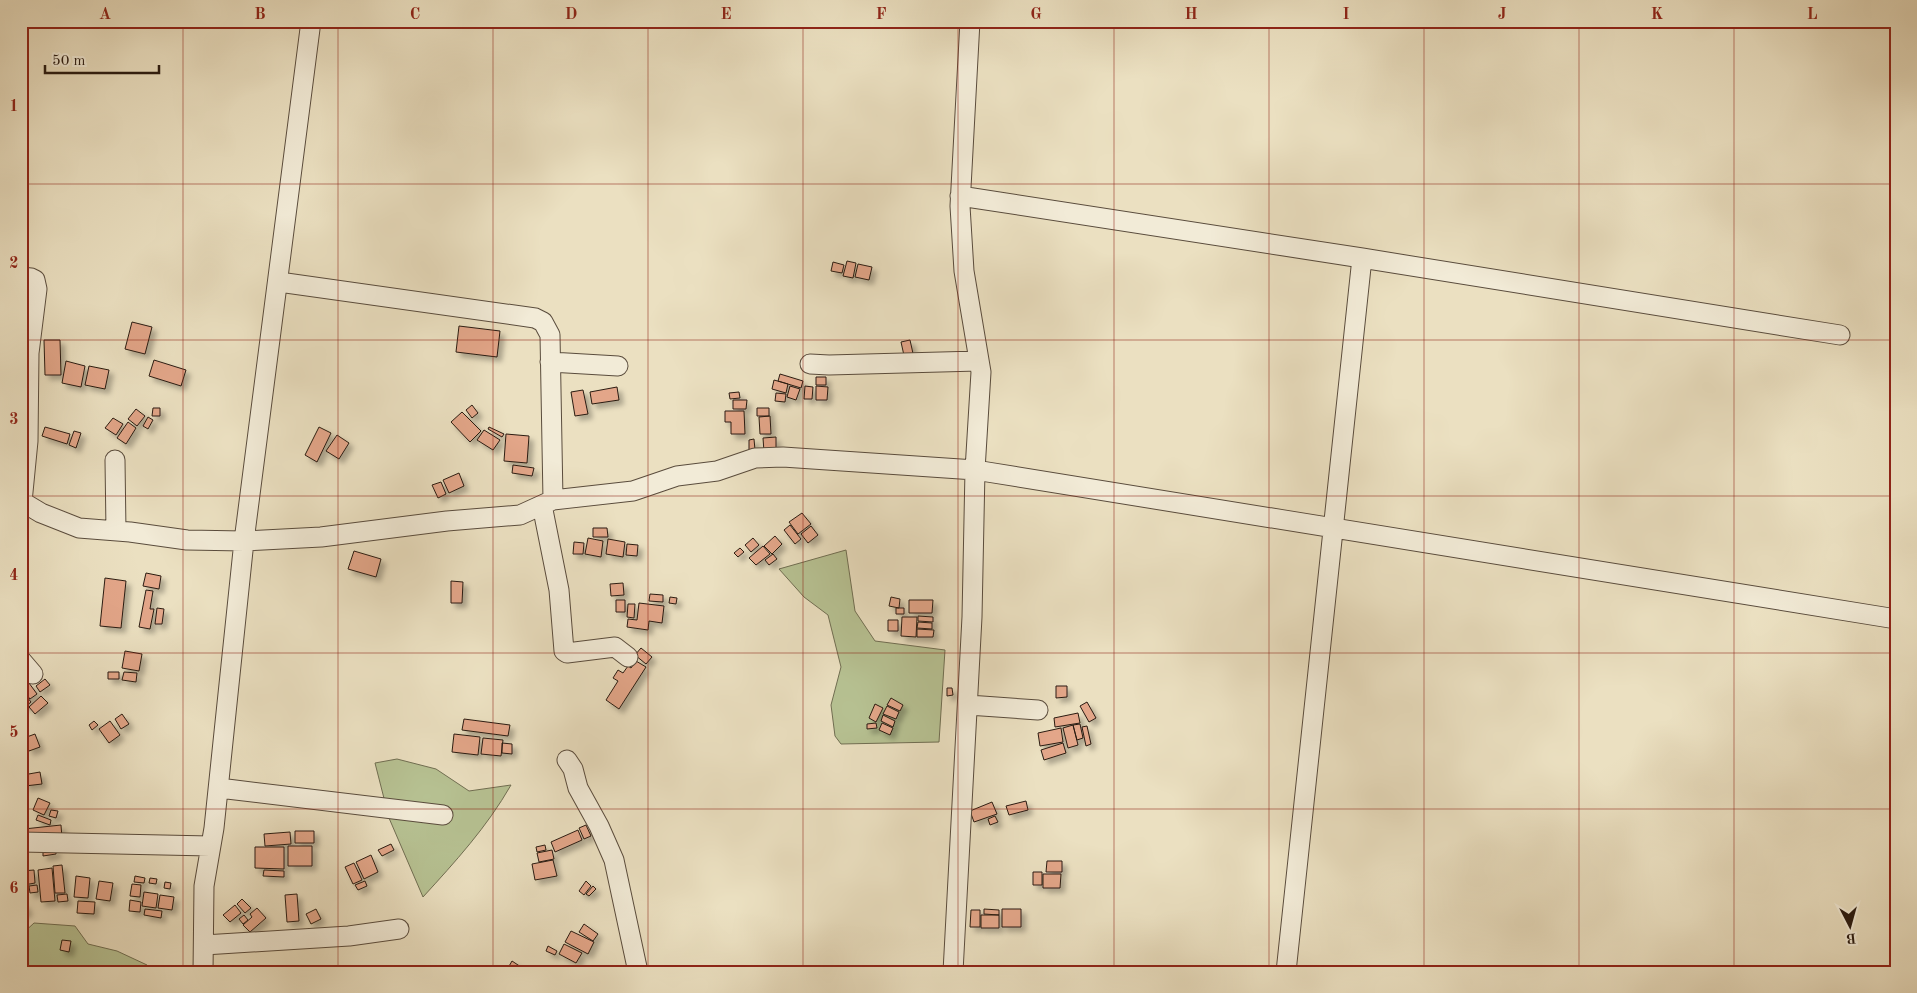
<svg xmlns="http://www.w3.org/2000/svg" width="1917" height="993" viewBox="0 0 1917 993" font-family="'Old Standard TT',serif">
<defs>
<filter id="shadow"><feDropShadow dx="4.5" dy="4.5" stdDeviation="2.5" flood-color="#0004"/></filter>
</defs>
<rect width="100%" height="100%" fill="#ebe0c1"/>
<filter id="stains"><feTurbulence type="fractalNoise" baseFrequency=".004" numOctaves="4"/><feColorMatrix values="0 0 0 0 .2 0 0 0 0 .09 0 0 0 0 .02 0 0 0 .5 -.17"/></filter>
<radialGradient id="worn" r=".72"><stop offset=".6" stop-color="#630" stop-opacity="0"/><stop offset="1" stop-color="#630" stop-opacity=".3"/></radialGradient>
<path fill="#b7c293" stroke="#706e52" d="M846,550l9,61 20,30 70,9 -6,92 -98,2 -6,-8 -4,-31 10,-38 -13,-52 -24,-18 -25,-28z
M397,759l39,10 33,22 42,-6c-24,42 -56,77 -88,112l-34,-79 -14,-55z
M34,923l41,3 13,18 29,7 30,14 2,7h-128v-37z"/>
<path fill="#e3a689" stroke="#2a1b11" filter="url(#shadow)" d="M847,261l9,2 -3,15 -10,-2z
M833,262l11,3 -2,8 -11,-2z
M858,264l14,3 -3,13 -14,-3z
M132,322l20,5 -7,27 -20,-5z
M459,326l41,5 -3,26 -41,-5z
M44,340h16l1,35h-16z
M910,340l4,18 -9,2 -4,-18z
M154,360l32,10 -5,16 -32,-10z
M66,361l19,5 -4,21 -19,-4z
M89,366l20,4 -4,19 -20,-4z
M780,374l23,7 -2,7 -23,-7z
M816,377h10v8h-10z
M774,380l14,4 -2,9 -14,-4z
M790,386l10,3 -4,11 -9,-3z
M805,386l8,1 -1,12h-8z
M816,386l12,1 -1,13h-11z
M617,387l2,13 -27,4 -2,-12z
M583,390l5,24 -13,2 -4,-24z
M739,392l1,6 -10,1 -1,-6z
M776,393l10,1 -1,8 -10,-1z
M733,400h14l-1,9h-13z
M472,405l6,8 -6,5 -6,-8z
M153,408h7v8h-8z
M757,408h12v8h-12z
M136,409l9,7 -8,10 -9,-7z
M725,411h19l1,23h-14v-12h-6z
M462,412l19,19 -11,11 -19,-20z
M770,416l1,18h-11l-1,-17z
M148,417l5,3 -5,9 -5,-3z
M113,418l10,6 -7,11 -11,-7z
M128,422l8,6 -10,16 -9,-6z
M45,427l25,7 -3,10 -25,-8z
M319,427l12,6 -14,29 -12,-7z
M489,427l15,7 -2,3 -14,-8z
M484,430l16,10 -7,10 -16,-10z
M74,431l7,2 -5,15 -7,-3z
M506,434l23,2 -2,27 -23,-2z
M337,435l12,8 -10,16 -13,-8z
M776,437v14l-12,1 -1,-14z
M754,439l1,11h-6v-10z
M513,465l21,3 -2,8 -20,-3z
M459,473l5,13 -15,7 -6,-13z
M441,482l5,12 -8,4 -6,-13z
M802,513l9,11 -13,10 -9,-12z
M790,525l11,14 -6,5 -11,-14z
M811,526l7,9 -10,8 -7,-9z
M593,528h14l1,9h-15z
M775,536l7,8 -10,10 -8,-8z
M588,538l15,3 -2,16 -16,-3z
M753,538l6,7 -8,7 -6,-7z
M608,539l17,3 -2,15 -17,-3z
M574,542l10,1 -1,11h-10z
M627,544l11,1 -1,11 -11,-1z
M763,546l7,8 -14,11 -7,-7z
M740,548l4,4 -6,5 -4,-4z
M354,551l27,8 -5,18 -28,-8z
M773,554l4,5 -8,6 -4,-5z
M146,573l15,3 -2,13 -16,-3z
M105,578l21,3 -5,47 -21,-2z
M451,581l12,1 -1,21h-11z
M623,583l1,12 -13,1 -1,-12z
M146,590l7,1 -3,18h4l-4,20 -11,-2z
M650,594l13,1v7l-14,-1z
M670,597l7,1 -1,6 -7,-1z
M891,597l9,2 -1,9 -10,-2z
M616,600h9v12h-9z
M909,600h24l-1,13h-23z
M639,603l25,3 -2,17 -13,-2 -1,9 -21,-3 1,-8 9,1z
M628,604h7l-1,14 -7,-1z
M157,608l7,1 -2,15h-7z
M896,608h8v6h-8z
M918,616l15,1v5l-15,-1z
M902,617h15l-1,20 -15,-1z
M888,620h10v11h-10z
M918,622l14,1v6l-15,-1z
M917,629l17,1 -1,7h-16z
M641,648l11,9 -6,7 -11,-9z
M125,651l17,3 -3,17 -17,-3z
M636,661l10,6 -27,42 -13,-9 12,-19 -5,-3 5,-8 5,3 5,-7 3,2z
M108,672h11v7h-11z
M124,672l13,1 -1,9 -14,-2z
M45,679l5,6 -10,7 -4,-6z
M29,683l8,11 -7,5 -8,-10z
M1056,686h11v11l-11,1z
M947,688h5l1,7 -6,1z
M23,692l8,10 -6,5 -4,-4z
M41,696l7,7 -13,11 -6,-7z
M891,698l12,7 -3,6 -13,-6z
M1087,702l9,16 -7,4 -9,-16z
M875,704l8,4 -7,14 -7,-4z
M887,706l12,6 -3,7 -13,-5z
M1078,713l2,10 -25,4 -1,-9z
M122,714l7,10 -8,5 -6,-10z
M883,715l12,6 -2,6 -12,-6z
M464,719l46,6 -2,11 -46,-6z
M94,721l4,4 -6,5 -3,-5z
M110,721l10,14 -11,8 -10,-14z
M876,723l1,5 -10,1v-5z
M882,723l11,5 -3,7 -11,-5z
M1080,724l3,14 -6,2 -4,-15z
M1073,725l5,20 -10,3 -5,-20z
M1087,726l4,18 -5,2 -4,-19z
M1061,728l2,14 -23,4 -2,-13z
M35,734l5,13 -11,4 -5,-13z
M454,734l26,3 -2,18 -26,-3z
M483,738l20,2 -2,16 -20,-2z
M502,743l10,1v10l-10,-1z
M1063,743l3,10 -22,7 -3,-10z
M40,772l2,12 -17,2 -2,-11z
M38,798l12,5 -6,12 -11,-5z
M1026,801l2,9 -19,5 -3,-9z
M992,802l5,12 -23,8 -4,-11z
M51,810l7,1 -2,7 -7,-2z
M38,815l13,5 -1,5 -14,-5z
M995,816l3,6 -8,3 -2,-6z
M61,825l1,13 -37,3 -1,-12z
M586,825l5,11 -7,3 -5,-11z
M578,830l4,10 -27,12 -4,-10z
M295,831h19v12h-19z
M290,832l1,12 -26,2 -1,-12z
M391,844l3,6 -12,6 -4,-6z
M545,845l1,5 -9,2 -1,-5z
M288,846h24v20h-24z
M255,847h29v22l-29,-1z
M56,849v5l-13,2v-6z
M552,850l2,9 -15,3 -2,-9z
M371,855l7,17 -14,7 -8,-17z
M553,860l4,16 -22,4 -3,-16z
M1047,861h15v11h-16z
M354,863l8,17 -9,4 -8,-17z
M62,865l3,28h-10l-2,-27z
M52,868l3,33 -14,1 -3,-32z
M34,870l1,13 -11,2 -2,-14z
M264,870l20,1v6l-21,-1z
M1033,872h9v13h-9z
M1043,874h18l-1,14h-17z
M76,876l14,2 -2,20 -14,-1z
M135,876l10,2 -1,5 -10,-1z
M150,878l7,1 -1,5 -7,-1z
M99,881l14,2 -3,18 -14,-2z
M365,881l2,5 -9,4 -3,-5z
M586,881l5,5 -7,9 -5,-4z
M165,882l6,1 -1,6 -6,-1z
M132,884l9,1 -1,12 -10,-1z
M37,885l1,7 -8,1 -1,-7z
M593,886l3,3 -7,7 -3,-2z
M144,892l14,2 -2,14 -14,-2z
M67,894l1,7 -10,1 -1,-7z
M297,894l2,27 -12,1 -2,-27z
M160,895l14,2 -2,13 -14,-2z
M242,899l9,9 -6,5 -8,-9z
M130,900l11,2 -1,10 -11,-1z
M78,901l17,1 -1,12 -17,-1z
M24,903l4,8 -7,4v-10z
M235,905l6,8 -11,9 -7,-7z
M257,908l9,10 -16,14 -7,-7 9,-8 -2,-3z
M145,909l17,2 -1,7 -17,-3z
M316,909l5,10 -10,5 -5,-10z
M984,909l15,1v5l-15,-1z
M1002,909h19v18h-19z
M971,910h9v17h-10z
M244,915l4,5 -5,4 -4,-5z
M981,915h18v13h-18z
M584,924l14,10 -5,7 -14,-9z
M571,931l23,11 -6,12 -23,-12z
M62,940l9,1 -2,11 -9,-2z
M564,944l18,9 -6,10 -17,-9z
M548,946l9,5 -2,4 -9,-4z
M512,961l9,6 -3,5h-4l-6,-4z"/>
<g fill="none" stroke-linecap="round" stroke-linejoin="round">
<defs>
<path id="minor" d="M960,196l402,62 478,77
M21,277l10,1 4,2 2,9 -8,64 -1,88 -6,61
M279,282l256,36 8,4 7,13 3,165
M550,362l68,4
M810,364l19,1 149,-4
M115,460l1,71
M21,501l20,12 38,15 51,4 57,8 57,1 77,-4 126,-16 73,-6 33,-15 80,-9 44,-15 40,-5 38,-13 28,-1 192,13 921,149
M542,505l17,85 5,61 3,2 48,-6 13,10
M21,660l12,14
M968,705l70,5
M567,760l6,9 5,19 21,38 15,34 24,112
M219,788l224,27
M21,842l189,4
M204,945l145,-9 50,-7
M203,972l1,-86 10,-58 30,-287 67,-520
M953,972l19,-355 3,-147 6,-98 -17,-101 -4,-65 10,-185
M1286,972l76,-714"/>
</defs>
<use href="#minor" stroke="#5a4c3d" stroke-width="21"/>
<use href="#minor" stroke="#f2ebd7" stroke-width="19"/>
</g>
<path fill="none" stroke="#8f2418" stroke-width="1" stroke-opacity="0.55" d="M183,21v951M338,21v951M493,21v951M648,21v951M803,21v951M958,21v951M1114,21v951M1269,21v951M1424,21v951M1579,21v951M1734,21v951M21,184h1875M21,340h1875M21,496h1875M21,653h1875M21,809h1875"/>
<rect width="1917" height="993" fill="none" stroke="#ebe0c1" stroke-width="55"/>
<g transform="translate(1850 926) rotate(174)" stroke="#f2ebd7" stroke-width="4" paint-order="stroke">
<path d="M0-4L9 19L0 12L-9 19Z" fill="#2a1b11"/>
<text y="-8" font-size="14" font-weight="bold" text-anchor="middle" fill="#2a1b11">B</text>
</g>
<path d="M45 65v8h114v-8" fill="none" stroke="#2a1b11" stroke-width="2.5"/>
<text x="52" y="65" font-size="15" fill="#2a1b11" stroke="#f2ebd7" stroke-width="4" paint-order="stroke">50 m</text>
<rect x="28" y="28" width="1862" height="938" fill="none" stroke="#8f2418" stroke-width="2"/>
<g font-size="16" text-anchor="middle" font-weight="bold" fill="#8f2418">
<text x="105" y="19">A</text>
<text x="260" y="19">B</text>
<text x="415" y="19">C</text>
<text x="571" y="19">D</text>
<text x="726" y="19">E</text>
<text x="881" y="19">F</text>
<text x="1036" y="19">G</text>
<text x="1191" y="19">H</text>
<text x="1346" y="19">I</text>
<text x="1502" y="19">J</text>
<text x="1657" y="19">K</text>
<text x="1812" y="19">L</text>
<text x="14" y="111">1</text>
<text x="14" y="268">2</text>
<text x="14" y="424">3</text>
<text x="14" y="580">4</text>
<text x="14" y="737">5</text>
<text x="14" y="893">6</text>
</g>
<rect width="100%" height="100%" filter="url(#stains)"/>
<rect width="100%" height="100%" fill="url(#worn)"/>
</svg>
